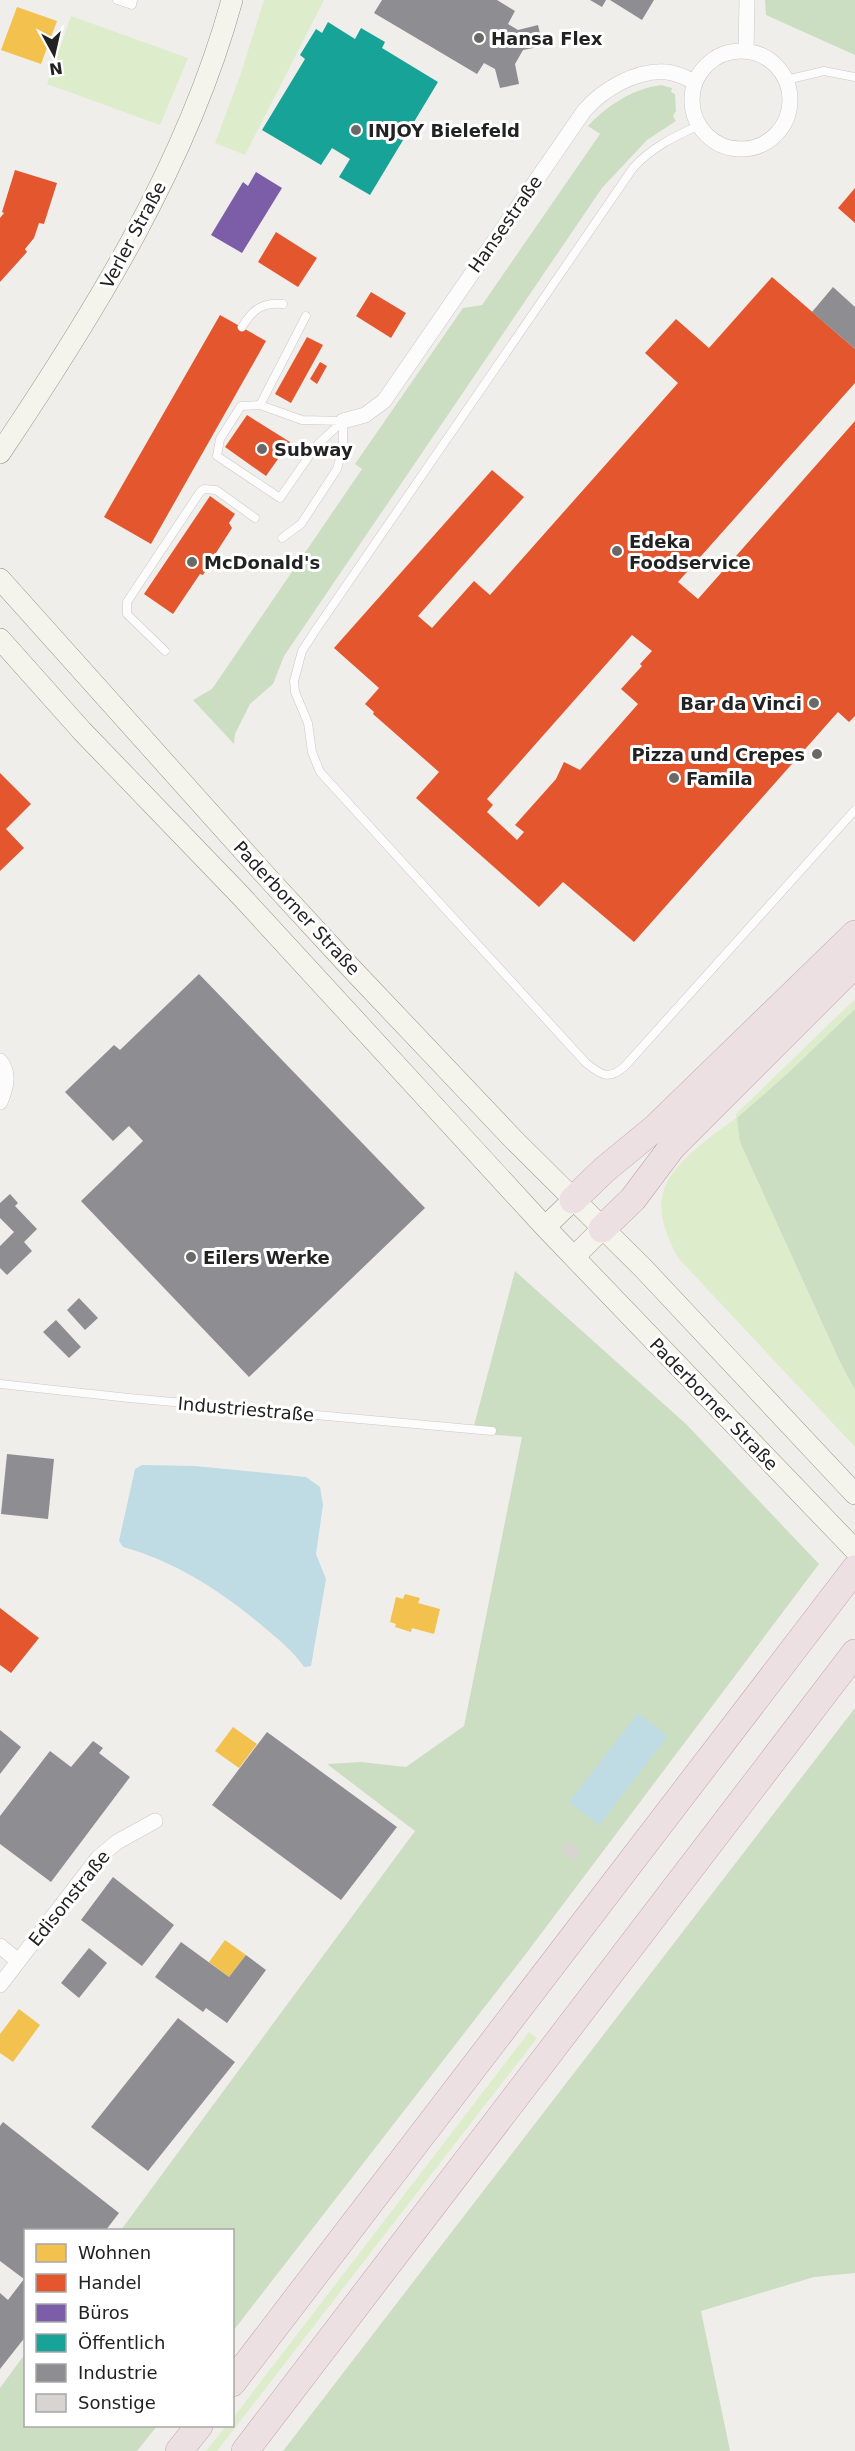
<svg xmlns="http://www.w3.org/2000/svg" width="855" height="2451" viewBox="0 0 855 2451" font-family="'DejaVu Sans',sans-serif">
<rect width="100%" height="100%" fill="#f0eeeb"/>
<path fill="#ddeccb" d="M264,0h60l-79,155 -30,-12 25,-67z
M71,16l117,42 -28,67 -113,-41z
M855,999v10l-68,65 -50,44 22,66 81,178 15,28v57l-176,-188c-11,-19 -22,-44 -16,-66 6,-28 51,-59 73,-75v-4z
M529,2032l8,6 -320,413h-11l20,-25h6l1,-8z"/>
<path fill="#cbdec1" d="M765,0h90v55l-89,-40z
M661,85l11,3 -1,4 4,2 1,17 -3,5 3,5 -29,19 -45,48 -318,468 -11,28 -23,20 -15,30 -1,10 -41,-44 19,-11 150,-220 -7,-5 108,-156 19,-3 118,-171 -12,-8c20,-21 44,-37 73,-41z
M855,1009v381l-15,-28 -100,-220 -3,-24 50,-44z
M515,1271l171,153 133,140 -294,391 -292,376 -1,-101h-111l294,-399 -88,-67 34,-2 45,5 58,-41 58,-289 -50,-4z
M855,1708v565l-41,4 -113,34 29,140h-447z
M25,2354l1,72h131l-20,25h-137v-63z"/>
<path fill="#bfdbe3" d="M142,1465l53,1 111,11 14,10 3,18 -7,49 10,25 -15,87 -7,1c-11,-16 -24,-26 -39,-39 -43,-36 -88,-66 -142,-81l-4,-6 16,-72z
M638,1713l30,23 -69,89 -30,-23z"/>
<path fill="#f2c14e" d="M17,7l40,14 -16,43 -40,-14z
M405,1594l15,4 -2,5 22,6 -6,25 -22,-6 -1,4 -16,-5 1,-3 -6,-2 6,-25 7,2z
M233,1727l24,17 -18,24 -24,-17z
M225,1940l21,15 -17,22 -20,-15z
M19,2009l21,16 -27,37 -13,-9v-19z"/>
<path fill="#e4572e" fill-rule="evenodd" d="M15,170l42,13 -13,41 -5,-1 -5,15 -9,11 2,3 -27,30v-64l4,-5 -2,-1z
M855,188v35l-17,-15z
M276,232l41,26 -19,29 -40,-25z
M772,277l83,72v34l-177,199 20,17 157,-178v295l-6,6 -11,-10 -204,230 -71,-60 -24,25 -123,-109 23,-26 -66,-58 1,-2 -9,-8 14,-16 -45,-40 158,-178 32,27 -106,119 14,12 42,-47 16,14 188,-212 -33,-30 31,-34 33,29zM632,635l20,16 -12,13 2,2 -21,23 17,15 -58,66 -16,-8 -8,17 -41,46 9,7 -7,8 -30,-28 6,-7 -6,-6z
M371,292l35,21 -15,25 -35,-22z
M220,315l46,26 -115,203 -47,-27z
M307,337l16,8 -32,58 -16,-9z
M320,362l7,4 -10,18 -7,-5z
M247,415l43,27 -24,34 -41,-29z
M210,496l25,18 -6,9 3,5 -20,31v2l-9,14 -3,-1 -27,40 -29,-20z
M0,773l31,31 -25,25 18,19 -24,23z
M0,1608l39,30 -28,35 -11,-8z"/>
<path fill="#7b5ea7" d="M256,172l26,16 -40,65 -31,-18 32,-53 5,4z"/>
<path fill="#17a398" d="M328,22l27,17 6,-11 24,14 -3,6 56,34 -68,113 -31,-18 11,-18 -18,-11 -11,17 -59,-35 43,-71 -5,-4 16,-26 6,4z"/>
<path fill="#8d8d92" d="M382,0h115l18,11 -7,13 10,6 20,-5 5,21 -20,4 -8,14 4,20 -19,4 -5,-19 -11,-6 -7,11 -103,-61z
M590,0h16l-4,7z
M610,0h44l-12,20z
M833,287l22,20v42l-43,-37z
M199,974l226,234 -176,169 -168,-176 62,-60 -14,-15 -16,15 -48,-49 49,-47 6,5z
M10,1194l8,9 -3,3 22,23 -13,13 8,9 -25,24 -7,-7v-22l14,-14 -14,-14v-15z
M79,1298l19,20 -13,12 -18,-20z
M56,1320l25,27 -12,11 -26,-26z
M7,1454l47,5 -6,60 -47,-5z
M0,1730l21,17 -21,27z
M267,1732l130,95 -56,73 -129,-95z
M93,1741l10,7 -4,5 31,24 -79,105 -51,-38v-28l50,-65 21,16z
M113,1877l61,48 -32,41 -61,-46z
M181,1942l48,35 17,-22 20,15 -39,53 -21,-15 -3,4 -48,-35z
M89,1948l18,15 -28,35 -18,-15z
M178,2018l57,44 -87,109 -57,-44z
M3,2122l116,91 -13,17h-80v106l-26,33v-76l8,7 16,-21 -24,-18v-135z"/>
<path fill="#d7d4d2" d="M568,1841l13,9 -7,10 -13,-9z"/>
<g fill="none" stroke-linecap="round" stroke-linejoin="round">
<defs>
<path id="service" d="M117,0l15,5 1,-5
M786,80l38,-9 31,6
M698,126c-25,11 -47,22 -65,42l-318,463 -13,20 -8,30 1,11 13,31 4,29 8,20 266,291c15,12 23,18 39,3l230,-256
M306,316l-46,89 42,15 41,1
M242,327c10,-17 20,-25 41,-23
M260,405l-19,1 -21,33 -3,17 63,42 36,-52 27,-25
M282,538l19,-14 36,-55 6,-20v-28
M165,651l-38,-37v-12l73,-110 4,-3 12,1 39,28
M0,1384l129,14 363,33"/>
<path id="minor" d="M692 100a49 49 0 1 1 98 0a49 49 0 1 1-98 0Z
M746,51l1,-51
M343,421l22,-6 19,-14 200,-290c19,-22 53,-42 83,-39 10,1 18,5 27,10
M0,1061c10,12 6,27 0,41
M0,1946l18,15
M0,1985l98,-127 19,-16 38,-21"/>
<path id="secondary" d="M0,453c94,-140 187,-289 232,-453
M0,579l267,298 83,90 164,173 130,129 211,225
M0,639l82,92 159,165 304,331 310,323
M545,1227l28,-27
M574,1257l28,-28"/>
<path id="motorway" d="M573,1200l31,-30 51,-42 200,-194
M602,1229l31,-30 39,-52 183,-183
M232,2383l623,-814
M179,2451l20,-25
M245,2451l610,-798"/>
</defs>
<use href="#service" stroke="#c9c8c7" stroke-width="9"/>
<use href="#minor" stroke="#c9c8c7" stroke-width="16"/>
<use href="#secondary" stroke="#999a82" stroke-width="22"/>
<use href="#motorway" stroke="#c5a2ac" stroke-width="28"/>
<use href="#service" stroke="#fdfcfc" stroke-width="8"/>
<use href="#minor" stroke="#fdfcfc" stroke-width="15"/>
<use href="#secondary" stroke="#f4f4ed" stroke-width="21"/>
<use href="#motorway" stroke="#ece0e2" stroke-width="27"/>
</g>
<g fill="#6a6968" stroke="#fff" stroke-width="2">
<circle cx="479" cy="38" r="6"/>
<circle cx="356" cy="130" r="6"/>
<circle cx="262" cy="449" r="6"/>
<circle cx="617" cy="551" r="6"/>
<circle cx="192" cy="562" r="6"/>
<circle cx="814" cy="703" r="6"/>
<circle cx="817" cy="754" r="6"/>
<circle cx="674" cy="778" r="6"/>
<circle cx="191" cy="1257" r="6"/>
</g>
<g text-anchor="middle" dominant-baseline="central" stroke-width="6" stroke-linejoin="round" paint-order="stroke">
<g font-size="18" font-weight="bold" fill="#222" stroke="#fff" text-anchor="start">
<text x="491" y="38">Hansa Flex</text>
<text x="368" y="130">INJOY Bielefeld</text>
<text x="274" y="449">Subway</text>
<text x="629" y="541">Edeka<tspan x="629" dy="21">Foodservice</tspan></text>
<text x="204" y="562">McDonald's</text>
<text x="802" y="703" text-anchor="end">Bar da Vinci</text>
<text x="805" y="754" text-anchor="end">Pizza und Crepes</text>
<text x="686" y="778">Famila</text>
<text x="203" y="1257">Eilers Werke</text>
</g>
<g font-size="18" fill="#222" stroke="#fff">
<text transform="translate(505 224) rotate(-55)">Hansestraße</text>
<text transform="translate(133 235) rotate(-62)">Verler Straße</text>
<text transform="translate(297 908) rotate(47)">Paderborner Straße</text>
<text transform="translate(714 1404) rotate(46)">Paderborner Straße</text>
<text transform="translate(246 1409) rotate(5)">Industriestraße</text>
<text transform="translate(69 1898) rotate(-51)">Edisonstraße</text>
</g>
</g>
<rect x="24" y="2229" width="210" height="198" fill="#ffffff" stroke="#a7a7a7" stroke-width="1.5"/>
<rect x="36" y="2244" width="30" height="18" fill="#f2c14e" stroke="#a7a7a7" stroke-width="1.5"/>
<text x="78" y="2259" font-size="18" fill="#222222">Wohnen</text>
<rect x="36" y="2274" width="30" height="18" fill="#e4572e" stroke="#a7a7a7" stroke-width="1.5"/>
<text x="78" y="2289" font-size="18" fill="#222222">Handel</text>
<rect x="36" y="2304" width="30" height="18" fill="#7b5ea7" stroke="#a7a7a7" stroke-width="1.5"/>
<text x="78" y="2319" font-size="18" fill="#222222">Büros</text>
<rect x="36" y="2334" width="30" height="18" fill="#17a398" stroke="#a7a7a7" stroke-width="1.5"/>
<text x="78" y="2349" font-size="18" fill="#222222">Öffentlich</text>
<rect x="36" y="2364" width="30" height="18" fill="#8d8d92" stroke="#a7a7a7" stroke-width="1.5"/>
<text x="78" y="2379" font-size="18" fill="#222222">Industrie</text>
<rect x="36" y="2394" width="30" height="18" fill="#d7d4d2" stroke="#a7a7a7" stroke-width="1.5"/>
<text x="78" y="2409" font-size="18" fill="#222222">Sonstige</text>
<g transform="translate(54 54) rotate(172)" stroke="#ffffff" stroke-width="4.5" paint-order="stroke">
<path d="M0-4.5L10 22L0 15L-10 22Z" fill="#222222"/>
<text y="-9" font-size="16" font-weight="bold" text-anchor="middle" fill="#222222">N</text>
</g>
</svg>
